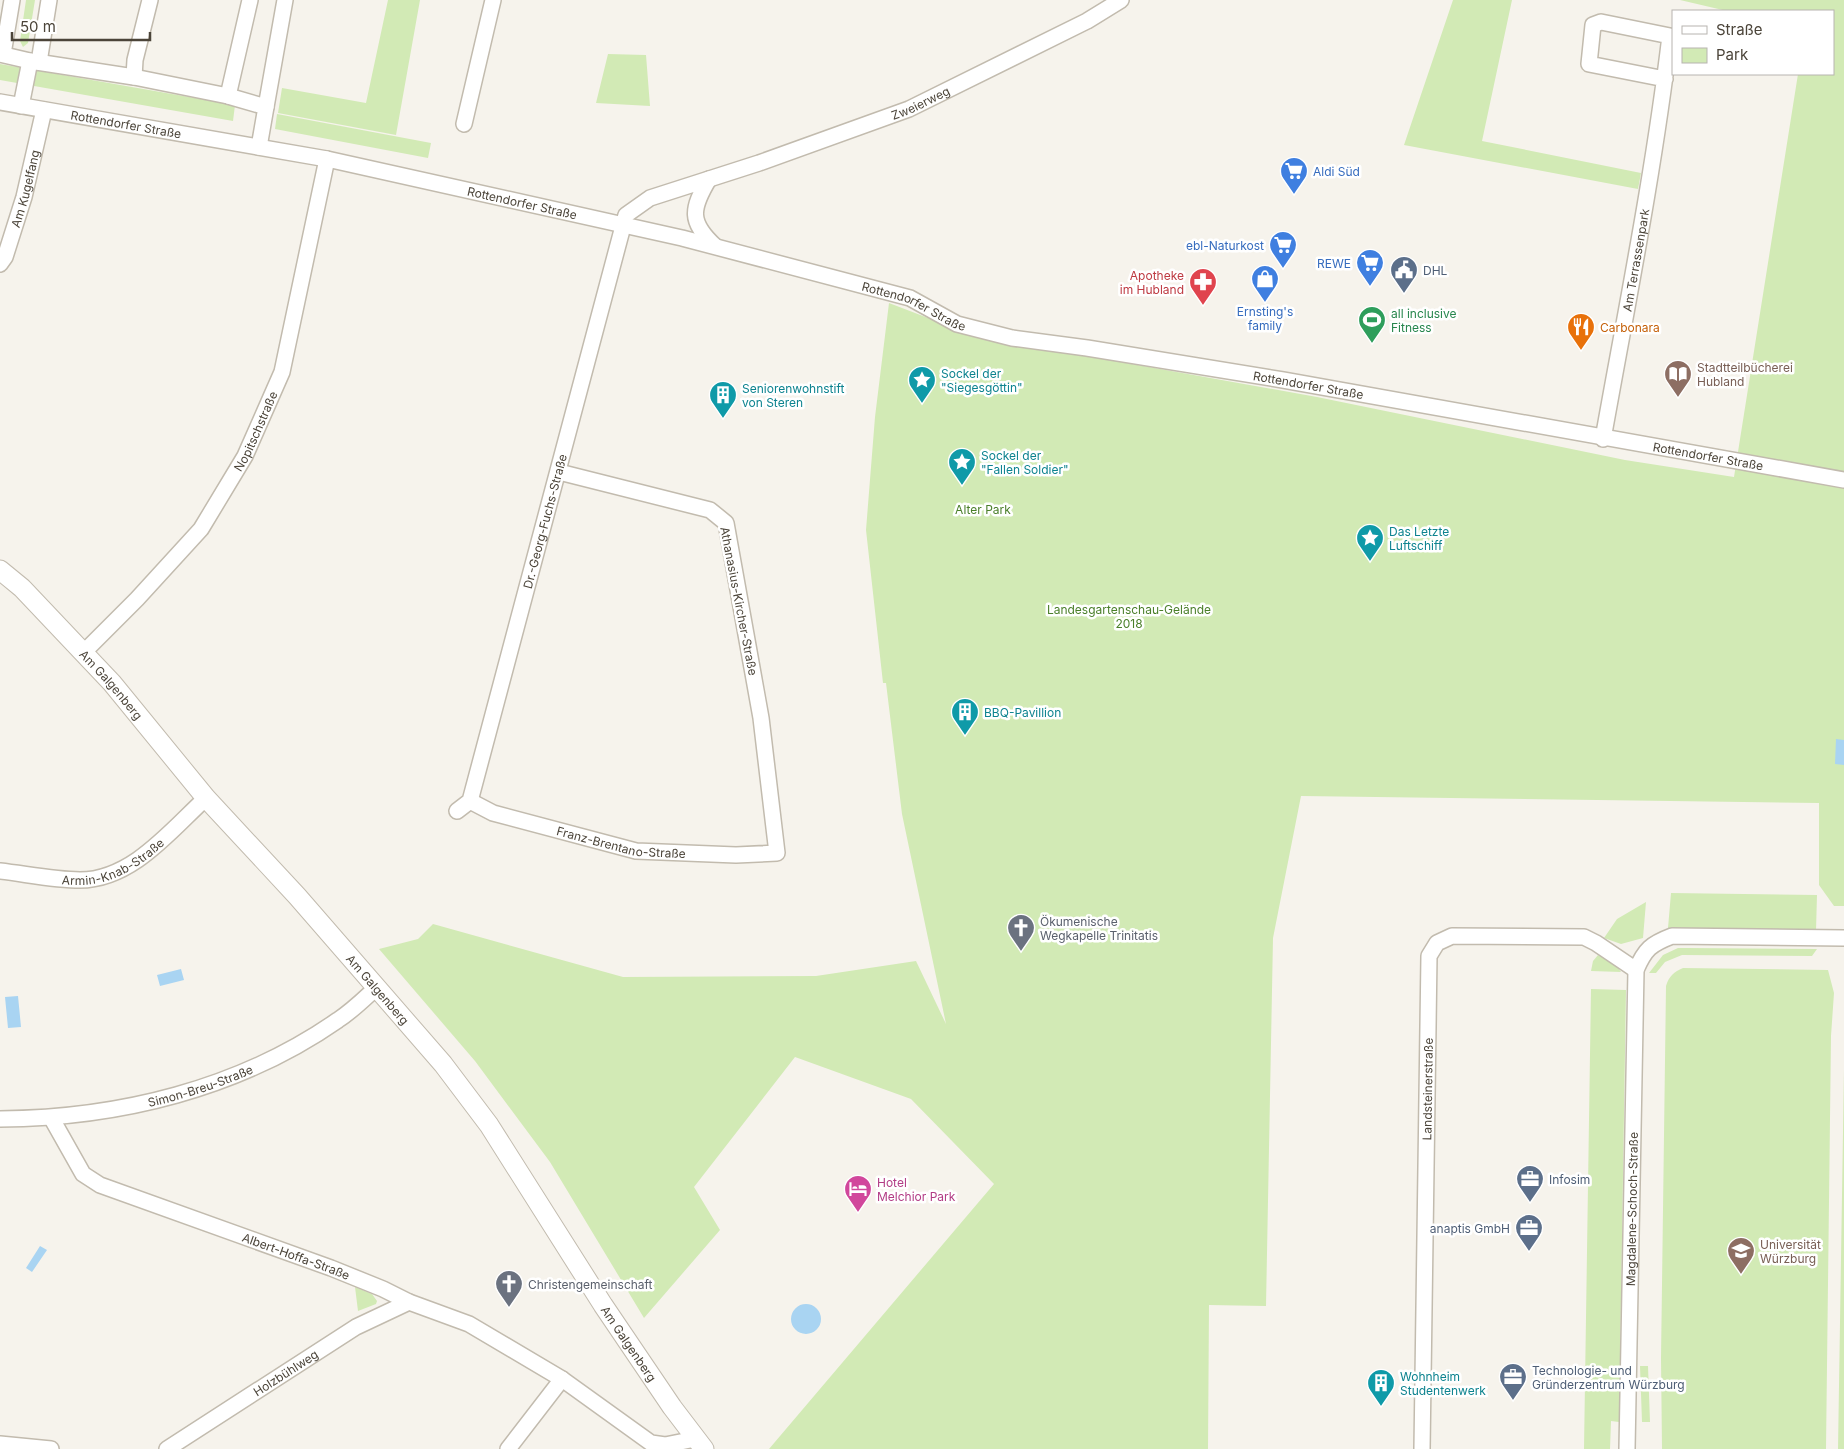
<svg xmlns="http://www.w3.org/2000/svg" width="1844" height="1449" viewBox="0 0 1844 1449" font-family="Inter,sans-serif">
<rect width="100%" height="100%" fill="#f6f3ec"/>
<path fill="#d2eab5" d="M26,0h9l-7,43 -5,4 -3,-6z
M388,0h32l-24,135 -118,-22 4,-25 84,15z
M1453,0h59l-30,141 159,32 -3,16 -234,-44z
M1680,0h164v906h-10l-15,-21v-82l-518,-7 -28,142 -7,368 -57,-1 -1,144h-439l225,-265 -83,-85 -116,-42 -101,130 26,43 -76,88 -94,-156 -75,-101 -96,-112 39,-10 15,-15 190,53 193,-1 100,-15 30,63 -44,-210 -16,-131h-3l-17,-153 9,-113 14,-114 86,33 342,61 308,63 109,17 64,-403h35v-63h-106z
M608,54l38,1 4,51 -54,-3z
M0,64l235,41 -2,16 -233,-41z
M277,114l154,29 -3,15 -153,-29z
M1671,893l146,2 -1,36 -148,-3z
M1646,902l-3,36 -22,6 -17,-6 13,-19z
M1678,948h9l130,1 -5,7 -130,-1 -17,7 -9,11h-7l14,-18z
M1598,955l18,10 5,7 -30,-1 2,-10z
M1683,968l145,2 6,23 -3,43 -5,413h-164l-1,-90 5,-373c3,-10 8,-14 17,-18z
M1591,989l35,1 -7,432 -8,-1 -1,28h-26z
M1844,1069v380h-6z
M355,1287l17,7 5,7 -1,3 -18,7z
M1640,1366h8l2,56h-8z"/>
<path fill="#a9d4f2" d="M1836,739l8,1v25l-9,-1z
M181,969l3,11 -24,6 -3,-11z
M18,996l3,31 -13,1 -3,-31z
M40,1246l7,4 -15,22 -6,-4z
M791 1319a15 15 0 1 1 30 0a15 15 0 1 1-30 0Z"/>
<g fill="none" stroke-linecap="round" stroke-linejoin="round">
<defs>
<g id="minor">
<path d="M0,54l30,7 104,16 94,19 38,11 -7,40"/>
<path d="M3,54l9,-54"/>
<path d="M39,62l10,-62"/>
<path d="M134,77l1,-17 15,-60"/>
<path d="M228,96l22,-96"/>
<path id="s1" d="M0,102l327,57 355,79 228,60 47,26 55,14 75,10 196,32 561,100"/>
<path d="M21,106l9,-45"/>
<path d="M266,107l19,-107"/>
<path d="M464,124l29,-124"/>
<path d="M709,179c-18,30 -20,43 6,67"/>
<path id="s2" d="M0,264l5,-7 19,-60 20,-87"/>
<path id="s3" d="M1603,439c24,-134 51,-268 67,-403l-69,-14 -8,3 -4,39 76,15"/>
<path id="s4" d="M84,652l53,-53 64,-70 44,-73 37,-84 45,-213"/>
<path id="s5" d="M470,801l23,12 143,38 100,4 41,-2 -16,-135 -35,-195 -16,-13 -151,-38"/>
<path id="s6" d="M457,811l13,-10 156,-586 24,-17 109,-35 150,-54 178,-88 34,-21"/>
<path id="s7" d="M0,871c26,3 54,9 80,9 52,0 91,-50 126,-82"/>
<path id="s8" d="M0,1119c119,-1 239,-30 338,-99 14,-9 26,-21 38,-32"/>
<path id="s9" d="M52,1119l31,55 17,11 231,83 52,21 26,13 60,22 93,55 89,64 14,2 30,-6"/>
<path d="M0,1444l51,5"/>
<path id="s10" d="M167,1449l189,-122 53,-25"/>
<path d="M508,1449l54,-70"/>
<path id="s11" d="M1422,1449l7,-493 8,-13 15,-7 132,1 12,6 40,27"/>
<path id="s12" d="M1627,1449l9,-479c9,-21 15,-26 36,-34l172,2"/>
</g>
<g id="tertiary">
<path id="s13" d="M0,570l22,18 90,95 94,115 91,98 146,168 46,61 114,180 69,102 32,42"/>
</g>
</defs>
<use href="#minor" stroke="#c2bbae" stroke-width="18"/>
<use href="#tertiary" stroke="#c2bbae" stroke-width="21"/>
<use href="#minor" stroke="#fff" stroke-width="15"/>
<use href="#tertiary" stroke="#fff" stroke-width="19"/>
</g>
<defs>
<symbol id="supermarket-pin" viewBox="-11 -11 22 30"><path d="M0 17L-7.5 6A9.5 9.5 0 1 1 7.5 6Z" fill="#3f7fe0" stroke="#fff"/><path d="M-6-5.5h2.5l.6 2H6L4.5 2H-2.5L-4.4-4H-6ZM-1.5 3.2a1.3 1.3 0 1 0 .1 0ZM3 3.2a1.3 1.3 0 1 0 .1 0Z" fill="#fff"/></symbol>
<symbol id="civic-pin" viewBox="-11 -11 22 30"><path d="M0 17L-7.5 6A9.5 9.5 0 1 1 7.5 6Z" fill="#5c6f8a" stroke="#fff"/><path d="M-.6-6.5H3V-4.5H.6V-3L4-1V1h2V6H-6V1h2V-1L-.6-3ZM-1.2 2.5V6h2.4V2.5Z" fill="#fff"/></symbol>
<symbol id="shop-pin" viewBox="-11 -11 22 30"><path d="M0 17L-7.5 6A9.5 9.5 0 1 1 7.5 6Z" fill="#3f7fe0" stroke="#fff"/><path d="M-5-2.5h2.3a2.7 3.5 0 0 1 5.4 0H5L5.5 6h-11ZM-1.5-2.5h3a1.5 2.3 0 0 0-3 0Z" fill="#fff"/></symbol>
<symbol id="pharmacy-pin" viewBox="-11 -11 22 30"><path d="M0 17L-7.5 6A9.5 9.5 0 1 1 7.5 6Z" fill="#e0444e" stroke="#fff"/><path d="M-2-6h4v4h4v4h-4v4h-4v-4h-4v-4h4Z" fill="#fff"/></symbol>
<symbol id="stadium-pin" viewBox="-11 -11 22 30"><path d="M0 17L-7.5 6A9.5 9.5 0 1 1 7.5 6Z" fill="#2e9e5b" stroke="#fff"/><path d="M0-5a6.5 5 0 1 0 0 10a6.5 5 0 1 0 0-10ZM-3.5-1.8h7v3.6h-7Z" fill="#fff"/></symbol>
<symbol id="restaurant-pin" viewBox="-11 -11 22 30"><path d="M0 17L-7.5 6A9.5 9.5 0 1 1 7.5 6Z" fill="#e8710a" stroke="#fff"/><path d="M-5-6h1v4h1v-4h1v4h1v-4h1v5L-1.5 .5V6h-2V.5L-5-1ZM5-6V6H3V1.5H1.5Q1.5-4 5-6Z" fill="#fff"/></symbol>
<symbol id="library-pin" viewBox="-11 -11 22 30"><path d="M0 17L-7.5 6A9.5 9.5 0 1 1 7.5 6Z" fill="#8d6e63" stroke="#fff"/><path d="M-6-4Q-3-5.5-.7-3.5V5Q-3 3-6 4ZM6-4Q3-5.5 .7-3.5V5Q3 3 6 4Z" fill="#fff"/></symbol>
<symbol id="sight-pin" viewBox="-11 -11 22 30"><path d="M0 17L-7.5 6A9.5 9.5 0 1 1 7.5 6Z" fill="#0f9aa8" stroke="#fff"/><path d="M0-6L1.8-2.2L6-1.7L2.9 1.2L3.7 5.4L0 3.3L-3.7 5.4L-2.9 1.2L-6-1.7L-1.8-2.2Z" fill="#fff"/></symbol>
<symbol id="building-pin" viewBox="-11 -11 22 30"><path d="M0 17L-7.5 6A9.5 9.5 0 1 1 7.5 6Z" fill="#0f9aa8" stroke="#fff"/><path d="M-4-6H4V6H1V3H-1V6H-4ZM-2.5-4.3h1.7v1.8h-1.7ZM.8-4.3h1.7v1.8H.8ZM-2.5-1h1.7V.8h-1.7ZM.8-1h1.7V.8H.8Z" fill="#fff"/></symbol>
<symbol id="church-pin" viewBox="-11 -11 22 30"><path d="M0 17L-7.5 6A9.5 9.5 0 1 1 7.5 6Z" fill="#6b7280" stroke="#fff"/><path d="M-1.2-6h2.4v3.5h3.3v2.4h-3.3V6h-2.4V-.1h-3.3v-2.4h3.3Z" fill="#fff"/></symbol>
<symbol id="office-pin" viewBox="-11 -11 22 30"><path d="M0 17L-7.5 6A9.5 9.5 0 1 1 7.5 6Z" fill="#5c6f8a" stroke="#fff"/><path d="M-6-3h4V-5.5h4V-3h4V5H-6ZM-1-4.5V-3h2v-1.5ZM-6 0V1H6V0Z" fill="#fff"/></symbol>
<symbol id="hotel-pin" viewBox="-11 -11 22 30"><path d="M0 17L-7.5 6A9.5 9.5 0 1 1 7.5 6Z" fill="#d1479c" stroke="#fff"/><path d="M-6-4.5h1.5V1H6V5H4.5V3h-9V5H-6ZM-4 0a1.8 1.8 0 1 1 3.6 0ZM.5 0V-2.5h3Q6-2.5 6 0Z" fill="#fff"/></symbol>
<symbol id="university-pin" viewBox="-11 -11 22 30"><path d="M0 17L-7.5 6A9.5 9.5 0 1 1 7.5 6Z" fill="#8d6e63" stroke="#fff"/><path d="M0-5L7-2L0 1L-7-2ZM-4 1L0 2.5L4 1V4Q0 6-4 4Z" fill="#fff"/></symbol>
</defs>
<g fill-rule="evenodd">
<use href="#supermarket-pin" x="1278" y="155" width="32" height="43"/>
<use href="#supermarket-pin" x="1267" y="229" width="32" height="43"/>
<use href="#supermarket-pin" x="1354" y="247" width="32" height="43"/>
<use href="#civic-pin" x="1388" y="254" width="32" height="43"/>
<use href="#shop-pin" x="1249" y="263" width="32" height="43"/>
<use href="#pharmacy-pin" x="1187" y="266" width="32" height="43"/>
<use href="#stadium-pin" x="1356" y="304" width="32" height="43"/>
<use href="#restaurant-pin" x="1565" y="311" width="32" height="43"/>
<use href="#library-pin" x="1662" y="358" width="32" height="43"/>
<use href="#sight-pin" x="906" y="364" width="32" height="43"/>
<use href="#building-pin" x="707" y="379" width="32" height="43"/>
<use href="#sight-pin" x="946" y="446" width="32" height="43"/>
<use href="#sight-pin" x="1354" y="522" width="32" height="43"/>
<use href="#building-pin" x="949" y="696" width="32" height="43"/>
<use href="#church-pin" x="1005" y="912" width="32" height="43"/>
<use href="#office-pin" x="1514" y="1163" width="32" height="43"/>
<use href="#hotel-pin" x="842" y="1173" width="32" height="43"/>
<use href="#office-pin" x="1513" y="1212" width="32" height="43"/>
<use href="#university-pin" x="1725" y="1235" width="32" height="43"/>
<use href="#church-pin" x="493" y="1268" width="32" height="43"/>
<use href="#office-pin" x="1497" y="1361" width="32" height="43"/>
<use href="#building-pin" x="1365" y="1367" width="32" height="43"/>
</g>
<g text-anchor="middle" dominant-baseline="central" stroke-width="5" stroke-linejoin="round" paint-order="stroke">
<g font-size="12" fill="#4b4439" stroke="#fff">
<text stroke="none"><textPath href="#s6" startOffset="939">Zweierweg</textPath></text>
<text stroke="none"><textPath href="#s1" startOffset="128">Rottendorfer Straße</textPath></text>
<text stroke="none"><textPath href="#s2" startOffset="80">Am Kugelfang</textPath></text>
<text stroke="none"><textPath href="#s1" startOffset="532">Rottendorfer Straße</textPath></text>
<text stroke="none"><textPath href="#s3" startOffset="182">Am Terrassenpark</textPath></text>
<text stroke="none"><textPath href="#s1" startOffset="938">Rottendorfer Straße</textPath></text>
<text stroke="none"><textPath href="#s1" startOffset="1342">Rottendorfer Straße</textPath></text>
<text stroke="none"><textPath href="#s4" startOffset="282">Nopitschstraße</textPath></text>
<text stroke="none"><textPath href="#s1" startOffset="1748">Rottendorfer Straße</textPath></text>
<text stroke="none"><textPath href="#s6" startOffset="306">Dr.-Georg-Fuchs-Straße</textPath></text>
<text transform="translate(739 601) rotate(79)">Athanasius-Kircher-Straße</text>
<text stroke="none"><textPath href="#s13" startOffset="160">Am Galgenberg</textPath></text>
<text stroke="none"><textPath href="#s5" startOffset="158">Franz-Brentano-Straße</textPath></text>
<text stroke="none"><textPath href="#s7" startOffset="118">Armin-Knab-Straße</textPath></text>
<text stroke="none"><textPath href="#s13" startOffset="565">Am Galgenberg</textPath></text>
<text stroke="none"><textPath href="#s8" startOffset="204">Simon-Breu-Straße</textPath></text>
<text stroke="none"><textPath href="#s11" startOffset="360">Landsteinerstraße</textPath></text>
<text stroke="none"><textPath href="#s12" startOffset="240">Magdalene-Schoch-Straße</textPath></text>
<text stroke="none"><textPath href="#s9" startOffset="292">Albert-Hoffa-Straße</textPath></text>
<text stroke="none"><textPath href="#s13" startOffset="1000">Am Galgenberg</textPath></text>
<text stroke="none"><textPath href="#s10" startOffset="141">Holzbühlweg</textPath></text>
</g>
<g font-size="12" fill="#366cbe" stroke="#fff" text-anchor="end">
<text x="1313" y="171" text-anchor="start">Aldi Süd</text>
<text x="1264" y="245">ebl-Naturkost</text>
<text x="1351" y="263">REWE</text>
<text x="1265" y="311" text-anchor="middle">Ernsting's<tspan x="1265" dy="14">family</tspan></text>
</g>
<g font-size="12" fill="#4e5e75" stroke="#fff" text-anchor="start">
<text x="1423" y="270">DHL</text>
<text x="1549" y="1179">Infosim</text>
<text x="1510" y="1228" text-anchor="end">anaptis GmbH</text>
<text x="1532" y="1370">Technologie- und<tspan x="1532" dy="14">Gründerzentrum Würzburg</tspan></text>
</g>
<g font-size="12" fill="#be3a42" stroke="#fff" text-anchor="end">
<text x="1184" y="275">Apotheke<tspan x="1184" dy="14">im Hubland</tspan></text>
</g>
<g font-size="12" fill="#27864d" stroke="#fff" text-anchor="start">
<text x="1391" y="313">all inclusive<tspan x="1391" dy="14">Fitness</tspan></text>
</g>
<g font-size="12" fill="#c56008" stroke="#fff" text-anchor="start">
<text x="1600" y="327">Carbonara</text>
</g>
<g font-size="12" fill="#785e54" stroke="#fff" text-anchor="start">
<text x="1697" y="367">Stadtteilbücherei<tspan x="1697" dy="14">Hubland</tspan></text>
<text x="1760" y="1244">Universität<tspan x="1760" dy="14">Würzburg</tspan></text>
</g>
<g font-size="12" fill="#0d838f" stroke="#fff" text-anchor="start">
<text x="941" y="373">Sockel der<tspan x="941" dy="14">"Siegesgöttin"</tspan></text>
<text x="742" y="388">Seniorenwohnstift<tspan x="742" dy="14">von Steren</tspan></text>
<text x="981" y="455">Sockel der<tspan x="981" dy="14">"Fallen Soldier"</tspan></text>
<text x="1389" y="531">Das Letzte<tspan x="1389" dy="14">Luftschiff</tspan></text>
<text x="984" y="712">BBQ-Pavillion</text>
<text x="1400" y="1376">Wohnheim<tspan x="1400" dy="14">Studentenwerk</tspan></text>
</g>
<g font-size="12" fill="#4a7f2a" stroke="#fff">
<text x="983" y="509">Alter Park</text>
<text x="1129" y="609">Landesgartenschau-Gelände<tspan x="1129" dy="14">2018</tspan></text>
</g>
<g font-size="12" fill="#5b616d" stroke="#fff" text-anchor="start">
<text x="1040" y="921">Ökumenische<tspan x="1040" dy="14">Wegkapelle Trinitatis</tspan></text>
<text x="528" y="1284">Christengemeinschaft</text>
</g>
<g font-size="12" fill="#b23c85" stroke="#fff" text-anchor="start">
<text x="877" y="1182">Hotel<tspan x="877" dy="14">Melchior Park</tspan></text>
</g>
</g>
<rect x="1672" y="10" width="162" height="65" fill="#ffffff" stroke="#b7b4b0"/>
<rect x="1682" y="26" width="25" height="8" fill="#ffffff" stroke="#b7b4b0"/>
<text x="1716" y="35" font-size="15" fill="#4b4439">Straße</text>
<rect x="1682" y="48" width="25" height="15" fill="#d2eab5" stroke="#b7b4b0"/>
<text x="1716" y="60" font-size="15" fill="#4b4439">Park</text>
<path d="M12 32v8h138v-8" fill="none" stroke="#4b4439" stroke-width="2.5"/>
<text x="20" y="32" font-size="15" fill="#4b4439" stroke="#ffffff" stroke-width="4" paint-order="stroke">50 m</text>
</svg>
